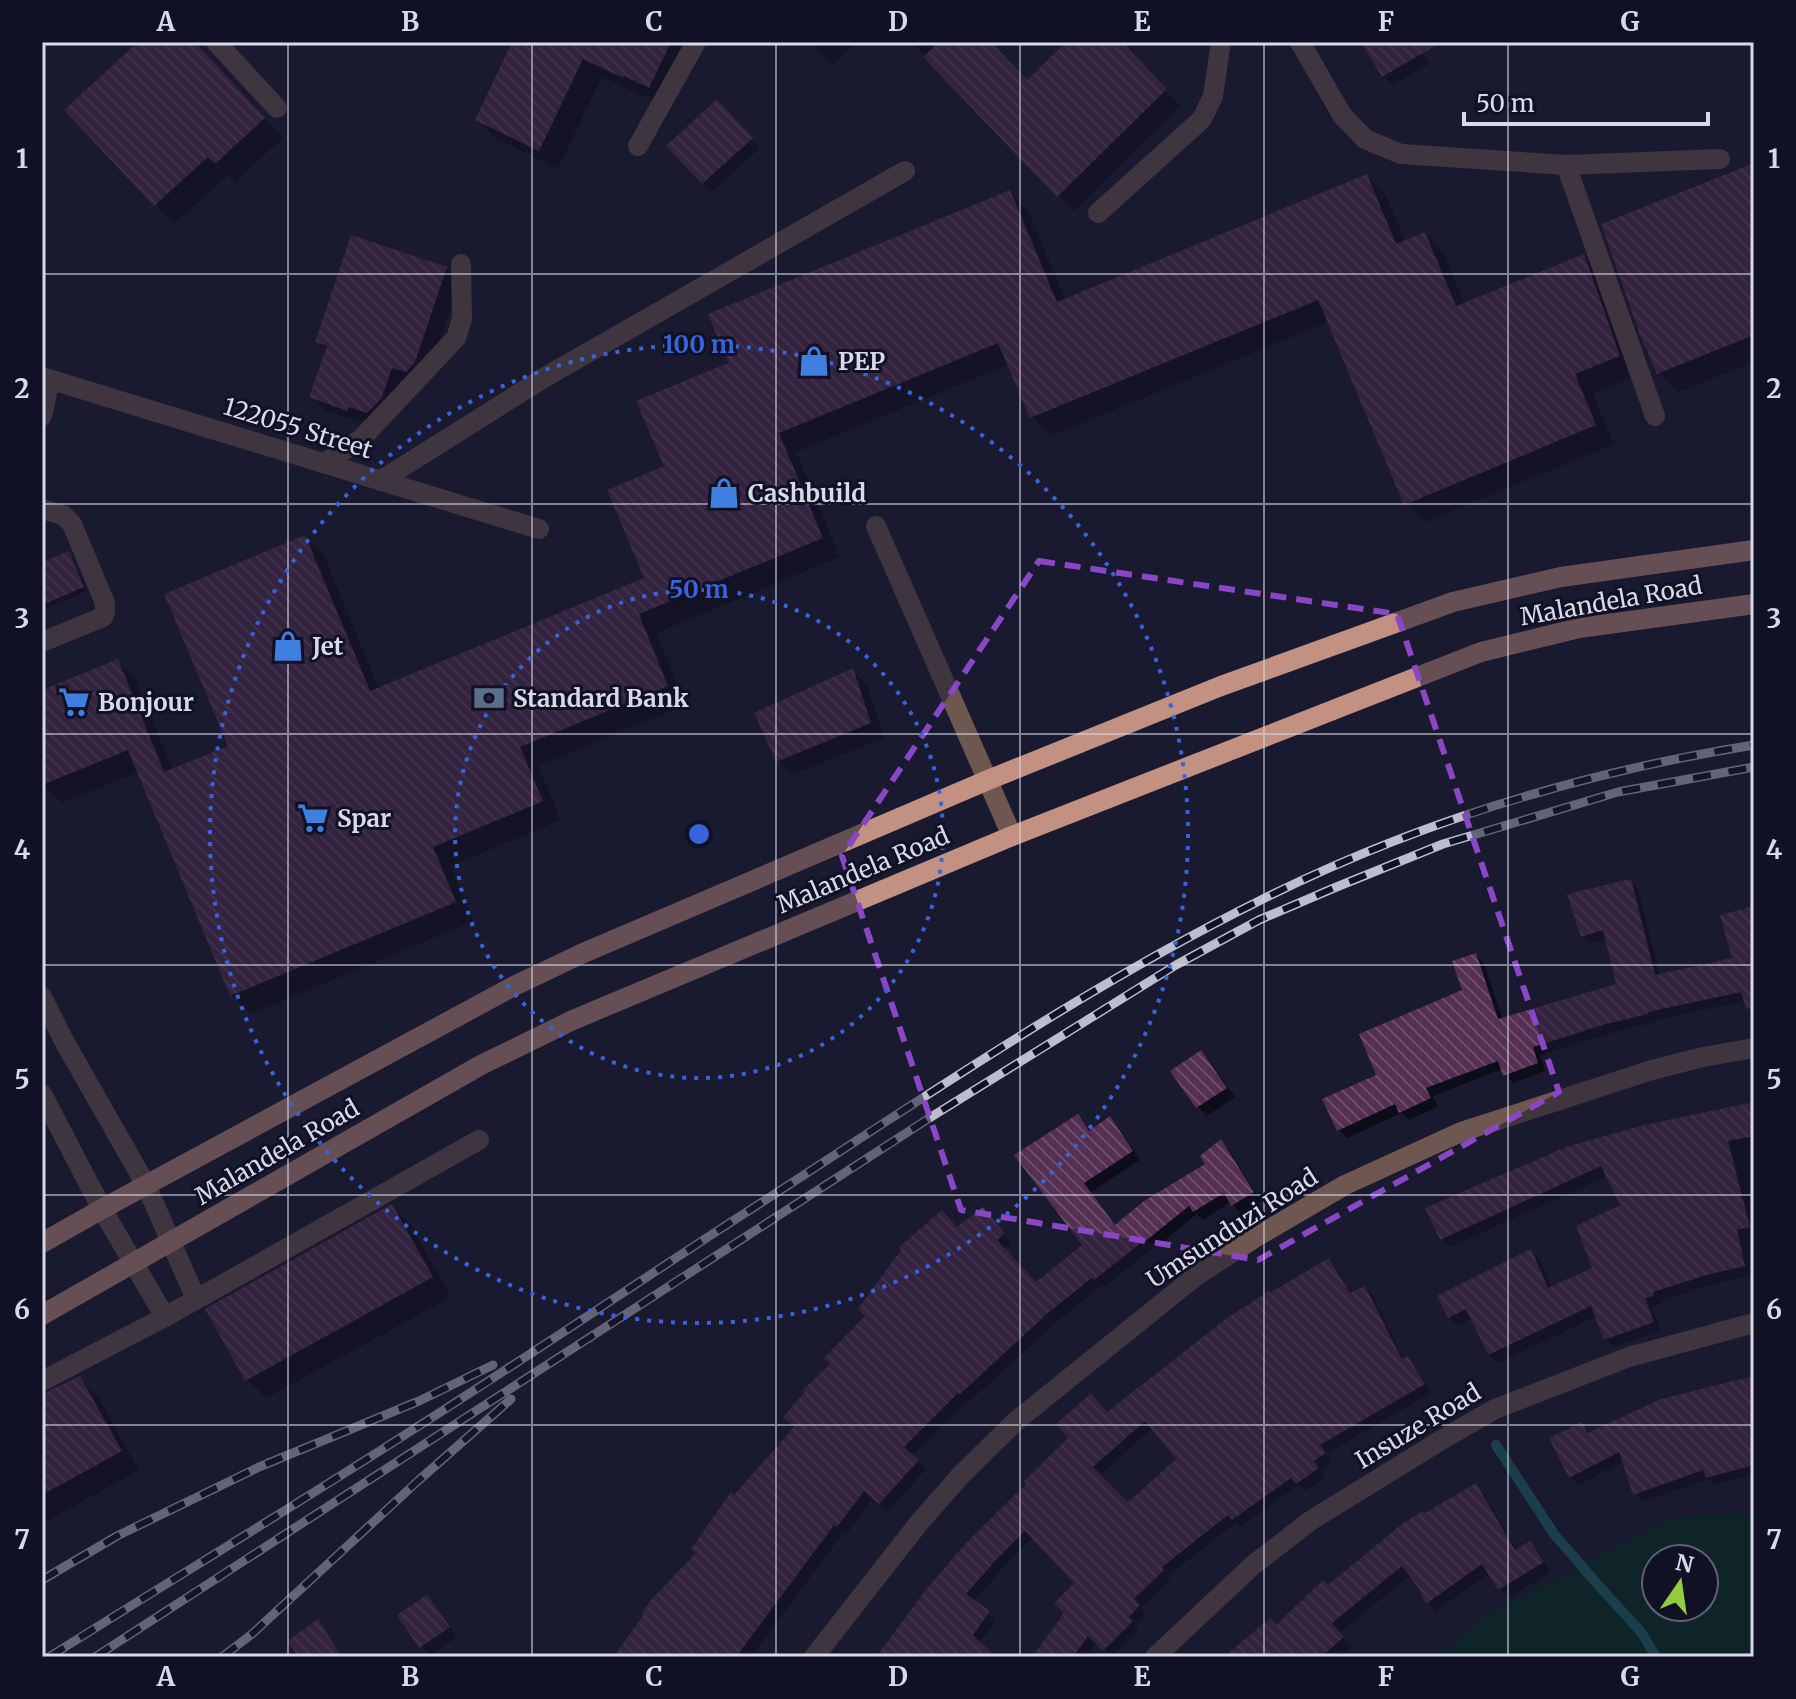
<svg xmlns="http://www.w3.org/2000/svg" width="1796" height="1699" viewBox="0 0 1796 1699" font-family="Merriweather,serif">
<defs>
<pattern id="building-back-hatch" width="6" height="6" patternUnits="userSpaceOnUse" patternTransform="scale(2)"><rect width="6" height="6" fill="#542f52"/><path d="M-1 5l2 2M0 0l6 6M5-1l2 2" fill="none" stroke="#6c4d6b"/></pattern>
</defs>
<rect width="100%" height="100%" fill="#191a2f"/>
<path fill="#033121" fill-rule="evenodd" d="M1754,1513v144h-318l46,-40 191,-100zM1656,1559h48v48h-48z"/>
<path fill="#0007" fill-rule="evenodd" d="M141,42h53l89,96 -48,44 -7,-7 -54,49 -107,-114z
M514,42h185l-31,64 -25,-12 -1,2 -40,-19 -44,91 -62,-29 -19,-19z
M810,42h47l-25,23z
M911,42h79l37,40 42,-40h50l62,64 -107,105z
M1363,42h53l13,22 -36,21 -10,-9z
M726,111l34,37 -48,44 -43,-46z
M1754,165v197l-76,30 -19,-19z
M1367,176l19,19 19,47 20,-8 19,19 21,52 118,-49 19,19 35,100 -44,19 21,50 -189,78 -19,-19 -76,-182 -279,115 -19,-19 -22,-53 -214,88 44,105 -184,76 30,72 -148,61 23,54 -110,46 23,55 -223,93 -19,-19 -93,-223 -77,31 -19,-19 -1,-92 75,-31 19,19 37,91 57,-24 75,-210 19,19 55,133 268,-110 19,-111 65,-104 279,-172 18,19 38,90z
M446,269l14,13 -32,94 -46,50 -20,-7 -1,4 -36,-13 -14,-13 16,-46 -9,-9z
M69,554l4,4 14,33 -45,20v-47z
M853,671l14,14 17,53 -92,37 -14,-15z
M1630,881l8,8 22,87 74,-16 20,-52v91l-99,21v2l-40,10 -75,23 5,16 -32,12 -9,-9 -1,-5 -70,27 5,11 -29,13 -7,-7 -55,25 -8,-8 39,-54 86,-85 12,-36 8,9 19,56 116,-35 -12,-47 -16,6 -8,-8z
M1201,1052l9,10 25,35 -28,19 -9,-9 -25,-36z
M1754,1102v173l-34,7 -59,19 1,3 -10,3 9,23 -47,17 -9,-9 -8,-22 -99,47 -9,-9 -16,-36 -15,8 -9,-9 82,-66 9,9 12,28 42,-19 28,-63 -14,-30 -158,71 -8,-9 -14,-29z
M1078,1117l13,15 19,-13 8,8 22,33 -49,32 25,35 92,-63 13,-22 8,8 32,51 -20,13 -10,-12 -28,18 -6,-6 -44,36 -1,-1 -48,38 -2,-2 -44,36 -88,80 -2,-1 -56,56 14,13 -38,42 -15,-14 -26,37 -3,-2 -93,125h-135l82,-103 36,-56 62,-71 162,-198 34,-11 20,26 -8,5 32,35 49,-39z
M392,1206l19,19 40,72 -185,101 -19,-19z
M1328,1260l8,8 16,26 13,-6 8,8 31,64 4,-2 7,8 16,27 -105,61 6,8 -12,8 5,7 -20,14 -6,-6 -58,41 -5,-4 -68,54 3,2 -30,30 5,6 -11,11 4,5 -27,27 -15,-15 -11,15h-51l32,-44 9,-30 -43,-46 -29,30 -31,35 23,18 -17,24 14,13h-118l4,-6 3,2 225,-239zM1153,1428l26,31 -51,46 -29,-29z
M79,1378l19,19 41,73 -97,54v-128z
M1754,1378v96l-39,11 -6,-6 -66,23 -8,-8 -11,-33 -46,24 -8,-8 11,-52 8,8z
M1475,1485l9,9 34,57 12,-8 9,9 12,20 -42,26 -9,-9 -10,-16 -54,38 -9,-9 -16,-27 -72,58 13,14 -12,10h-107l44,-29 50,-41 98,-71z
M427,1598l9,9 21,30 -27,19 -9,-10z"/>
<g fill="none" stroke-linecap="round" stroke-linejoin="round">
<path stroke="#1b6c6e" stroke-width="10" d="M1496,1445l58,89 45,52 42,46 15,25"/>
</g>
<path fill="url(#building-back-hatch)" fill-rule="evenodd" d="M138,42h57l70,76 -50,46 -7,-7 -54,49 -90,-96z
M512,42h159l-22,46 -25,-12 -1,2 -40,-19 -44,92 -64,-31z
M939,42h52l36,38 39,-38h56l45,47 -110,108 -134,-140z
M1361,42h81l-60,35z
M717,99l36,39 -51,46 -36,-38z
M1754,163v172l-97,39 -12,-29 -1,1 -43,-122z
M1367,174l29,70 29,-12 31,74 128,-52 36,102 -45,18 21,51 -192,80 -86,-205 -288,118 -32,-75 -219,90 44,105 -184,76 29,72 -148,61 23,54 -110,46 23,55 -226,94 -102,-246 -86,35v-95l76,-31 46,113 64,-26 -64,-152 141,-59 65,156 274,-113 -37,-88 57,-24 -28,-65 92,-38 -20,-49 302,-124 47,112z
M351,235l96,32 -32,95 -9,10 -14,-4 -11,31 -14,14 -18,-6 -2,4 -38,-14 18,-51 -12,-4z
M69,551l15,36 -42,18v-43z
M853,668l18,55 -95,39 -22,-49z
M1631,879l24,96 77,-17 -12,-43 34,-9v102l-8,1 -5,-17 -93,20v2l-42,10 -73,23 5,16 -35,13 -5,-15 -72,27 5,10 -32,15 -4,-9 -58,27 -15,-32 54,-24 -17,-41 103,-44 -10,-29 24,-8 22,66 118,-35 -13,-54 -22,7 -14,-43z
M1201,1050l26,38 -31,20 -26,-37z
M1754,1102v34l-26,5 22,86 -13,3 8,36 -35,8 -57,18 1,4 -9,2 9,24 -50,18 -13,-34 -103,49 -22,-46 -18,9 -11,-22 94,-47 17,39 44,-20 -16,-42 44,-21 -19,-39 -161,74 -15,-32 141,-61 78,-22z
M1078,1114l11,17 21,-15 23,35 -49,32 31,42 29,-24 61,-37 -5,-8 21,-17 33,53 -23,14 -7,-13 -31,19 -4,-6 -46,37 -1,-1 -48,38 -2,-2 -43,34 -89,82 -2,-1 -54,54 15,13 -40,44 -15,-13 -27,36 -3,-2 -98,132h-123l31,-42 -2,-2 10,-14 44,-46 -5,-4 40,-57 3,3 60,-68 -11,-10 22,-25 -2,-2 27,-26 -6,-6 41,-42 -7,-7 43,-59 -2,-3 43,-37 15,17 26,-20 22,27 -8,6 39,42 46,-37 -68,-90z
M392,1204l41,73 -188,104 -40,-72z
M1329,1258l21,35 15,-7 37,73 6,-3 17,28 -105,61 6,8 -12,8 5,7 -23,16 -5,-6 -59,42 -4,-5 -66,52 2,3 -30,29 6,6 -11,12 4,4 -30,30 -15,-15 -15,21h-41l32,-44 -10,-10 20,-20 -49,-52 -29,29 -30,34 24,17 -17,24 23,22h-120l48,-65 42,-49 60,-59 -2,-3 44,-43 -12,-14 35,-31 16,19 119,-93 43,-28 1,2zM1145,1421l31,38 -48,43 -35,-35z
M80,1376l42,75 -80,44v-101z
M1754,1376v89l-48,13 -3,-8 -70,25 -14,-43 -50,26 -20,-40 33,-16 5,11 74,-34z
M1476,1483l39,67 15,-9 14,21 -46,28 -16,-26 -56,40 -7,-15 -17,-23 -70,57 12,14 -23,20h-97l46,-39 6,7 47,-45 5,5 74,-61 21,-13 2,2z
M427,1595l23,32 -31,21 -22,-33z
M318,1619l24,38h-43l-12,-16z"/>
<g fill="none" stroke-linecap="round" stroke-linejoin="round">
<path stroke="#6e5750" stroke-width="20" d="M216,42l61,66
M1300,42l42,73 23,24 36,15 165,11 89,251
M638,146l58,-104
M1566,165l154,-6
M1098,213l104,-94 11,-23 8,-54
M42,377l497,152
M42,416l8,-37
M325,463l37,-25 94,-100 6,-19 -1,-55
M380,481l167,-105 358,-205
M42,509l21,6 9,9 33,79v9l-2,5 -61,25
M876,526l136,310
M42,997l22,44 82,144 50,114
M42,1094l60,115 63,108
M42,1381l123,-64 314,-177
M814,1657l104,-133 42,-48 56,-55 180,-145 60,-39 89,-52 116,-53 191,-62 51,-13 51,-9
M1155,1657l97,-91 58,-45 133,-82 52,-30 134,-52 125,-34"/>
<path stroke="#c29182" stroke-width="20" d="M42,1243l60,-34 410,-222 69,-33 407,-174 233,-94 232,-84 108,-25 193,-27
M42,1315l439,-250 92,-45 439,-184 469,-184 98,-24 175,-24"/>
<defs>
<path id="rail" d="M42,1580l75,-44 142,-69 160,-66 74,-36
M49,1657c113,-71 227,-140 340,-212 119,-75 235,-154 353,-230 170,-109 337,-225 519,-315 154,-77 323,-128 493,-155
M95,1657l836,-540 245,-152 83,-45 75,-32 109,-44 175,-52 136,-25
M222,1657l30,-23 167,-154 92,-81"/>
</defs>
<use href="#rail" stroke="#bcbecd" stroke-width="9"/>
<use href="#rail" stroke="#101125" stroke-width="6" stroke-dasharray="18" stroke-linecap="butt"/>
</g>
<path d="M0 0H1796V1699H0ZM1039,561l358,53 162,478 -301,168 -297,-50 -119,-354z" fill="#191a2f" fill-opacity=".55" fill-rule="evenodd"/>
<path fill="none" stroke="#8946c5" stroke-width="6" stroke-dasharray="16 10" stroke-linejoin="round" d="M1039,561l358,53 162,478 -301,168 -297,-50 -119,-354z"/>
<path fill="none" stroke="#d8dae8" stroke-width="2" stroke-opacity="0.55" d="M288,42v1615M532,42v1615M776,42v1615M1020,42v1615M1264,42v1615M1508,42v1615M42,274h1712M42,504h1712M42,734h1712M42,965h1712M42,1195h1712M42,1425h1712"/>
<g fill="none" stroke="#3963da" stroke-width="4" stroke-dasharray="4 8">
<circle cx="699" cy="834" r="244"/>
<circle cx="699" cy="834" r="489"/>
</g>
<defs>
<symbol id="shop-bare" viewBox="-9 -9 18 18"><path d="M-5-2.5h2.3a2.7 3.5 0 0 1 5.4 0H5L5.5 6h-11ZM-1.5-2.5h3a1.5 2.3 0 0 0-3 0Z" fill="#3f7fe0" stroke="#101125" stroke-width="2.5" paint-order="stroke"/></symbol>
<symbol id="bank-bare" viewBox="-9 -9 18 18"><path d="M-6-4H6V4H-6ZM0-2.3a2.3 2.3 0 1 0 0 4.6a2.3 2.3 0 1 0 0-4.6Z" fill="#5c6f8a" stroke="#101125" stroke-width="2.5" paint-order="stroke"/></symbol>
<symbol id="supermarket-bare" viewBox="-9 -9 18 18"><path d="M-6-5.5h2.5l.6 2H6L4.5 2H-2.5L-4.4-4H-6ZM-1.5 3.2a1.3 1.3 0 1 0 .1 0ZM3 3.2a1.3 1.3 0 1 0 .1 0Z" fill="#3f7fe0" stroke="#101125" stroke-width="2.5" paint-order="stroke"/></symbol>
</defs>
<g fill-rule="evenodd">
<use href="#shop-bare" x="792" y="339" width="44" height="44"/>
<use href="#shop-bare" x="702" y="471" width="44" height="44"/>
<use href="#shop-bare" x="266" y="624" width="44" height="44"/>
<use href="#bank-bare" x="467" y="676" width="44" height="44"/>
<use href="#supermarket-bare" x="52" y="680" width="44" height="44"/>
<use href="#supermarket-bare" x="291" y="796" width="44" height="44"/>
</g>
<g text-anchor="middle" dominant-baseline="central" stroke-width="6" stroke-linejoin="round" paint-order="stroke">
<g font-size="24" font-weight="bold" fill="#d8dae8" stroke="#101125" text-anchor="start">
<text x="838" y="361">PEP</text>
<text x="748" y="493">Cashbuild</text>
<text x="312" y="646">Jet</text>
<text x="513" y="698">Standard Bank</text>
<text x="98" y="702">Bonjour</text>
<text x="337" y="818">Spar</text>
</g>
<g font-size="24" fill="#d8dae8" stroke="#101125">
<text transform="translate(298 428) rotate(17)">122055 Street</text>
<text transform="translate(1611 601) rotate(-10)">Malandela Road</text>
<text transform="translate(863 870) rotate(-23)">Malandela Road</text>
<text transform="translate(277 1152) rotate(-30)">Malandela Road</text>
<text transform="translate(1232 1228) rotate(-33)">Umsunduzi Road</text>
<text transform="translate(1418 1426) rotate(-31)">Insuze Road</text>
</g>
</g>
<circle cx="699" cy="834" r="12" fill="#3963da" stroke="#101125" stroke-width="4"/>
<g font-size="24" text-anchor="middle" font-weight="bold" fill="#3963da" stroke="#101125" stroke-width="6" stroke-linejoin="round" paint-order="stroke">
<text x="699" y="353">100 m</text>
<text x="699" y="598">50 m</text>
</g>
<rect width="1796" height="1699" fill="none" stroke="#101125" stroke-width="88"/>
<g transform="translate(1680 1583) rotate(13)"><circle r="38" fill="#101125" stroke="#606173" stroke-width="2"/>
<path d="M0-6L14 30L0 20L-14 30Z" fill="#94cc3b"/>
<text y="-12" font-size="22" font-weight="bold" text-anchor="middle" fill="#d8dae8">N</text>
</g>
<path d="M1464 112v12h244v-12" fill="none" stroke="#d8dae8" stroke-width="4"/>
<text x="1476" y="112" font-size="24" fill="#d8dae8" stroke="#101125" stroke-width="6" paint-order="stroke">50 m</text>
<rect x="44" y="44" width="1708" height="1611" fill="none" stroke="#d8dae8" stroke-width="3"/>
<g font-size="26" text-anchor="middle" font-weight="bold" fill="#d8dae8">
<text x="166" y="31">A</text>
<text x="410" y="31">B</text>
<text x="654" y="31">C</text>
<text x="898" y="31">D</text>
<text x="1142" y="31">E</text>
<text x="1386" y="31">F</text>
<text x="1630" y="31">G</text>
<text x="22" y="168">1</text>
<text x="1774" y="168">1</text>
<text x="22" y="398">2</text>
<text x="1774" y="398">2</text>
<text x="22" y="628">3</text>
<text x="1774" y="628">3</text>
<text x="22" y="859">4</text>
<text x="1774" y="859">4</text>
<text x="22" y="1089">5</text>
<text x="1774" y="1089">5</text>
<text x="22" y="1319">6</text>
<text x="1774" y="1319">6</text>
<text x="22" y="1549">7</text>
<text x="1774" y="1549">7</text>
<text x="166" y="1686">A</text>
<text x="410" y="1686">B</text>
<text x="654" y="1686">C</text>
<text x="898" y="1686">D</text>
<text x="1142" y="1686">E</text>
<text x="1386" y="1686">F</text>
<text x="1630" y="1686">G</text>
</g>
</svg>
